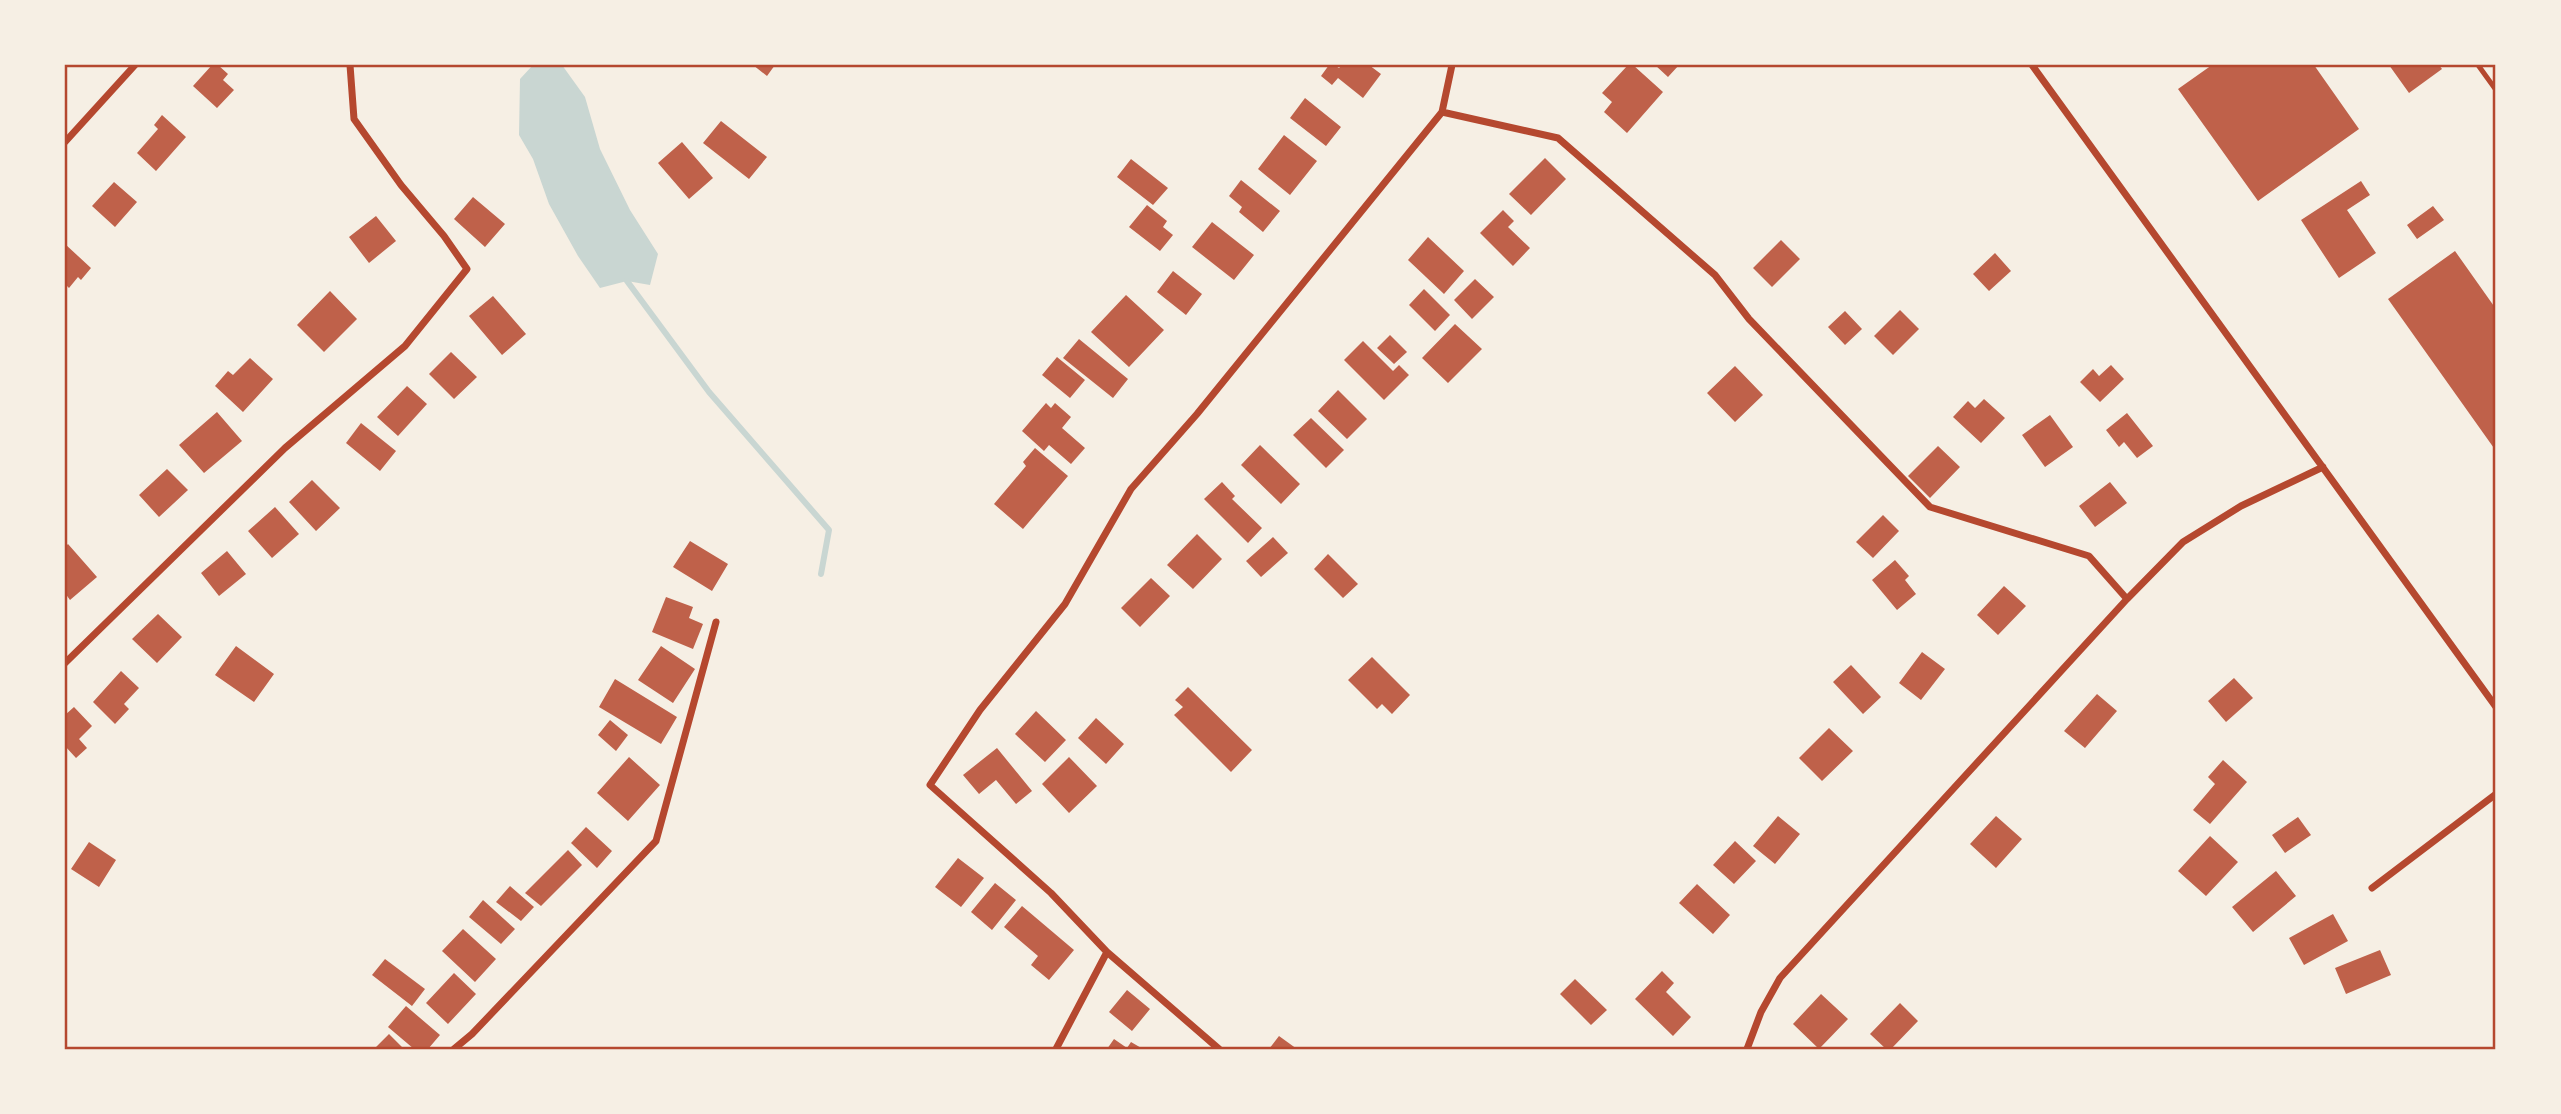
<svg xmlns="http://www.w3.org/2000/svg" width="2561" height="1114" viewBox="0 0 2561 1114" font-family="Montserrat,sans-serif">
<rect width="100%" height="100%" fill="#f6efe4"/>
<path fill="#c9d6d2" d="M533,65h29l23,32 15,52 30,61 28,44 -8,31 -23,-4 -27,7 -22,-32 -29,-52 -16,-45 -14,-24 1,-56z"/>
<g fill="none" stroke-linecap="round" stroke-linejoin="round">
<path stroke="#c9d6d2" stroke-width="6" d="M627,281l82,111 120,138 -8,44"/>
</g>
<path fill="#bf614a" d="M212,65h6l10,9 -5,6 11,10 -17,18 -24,-22z
M753,65h22l-8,11z
M1329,65h5l5,3 3,-3h27l12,9 -18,24 -25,-20 -6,7 -11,-9z
M1628,65h5l30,27 -36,41 -23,-21 8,-10 -10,-9z
M1655,65h24l-11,12z
M2212,65h102l45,64 -101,72 -80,-112z
M2389,65h50l3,4 -33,24z
M1305,98l36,29 -15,19 -36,-28z
M162,115l24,22 -30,34 -19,-18 21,-24 -4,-4z
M721,121l46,36 -18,22 -46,-36z
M1284,135l33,26 -27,34 -32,-26z
M682,142l31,36 -24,21 -31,-36z
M1545,158l21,21 -35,36 -22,-21z
M1131,159l37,29 -15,17 -36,-28z
M1241,180l39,31 -17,21 -24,-20 3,-5 -13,-11z
M2361,181l9,14 -23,15 29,43 -37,25 -38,-58z
M114,182l23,20 -22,25 -23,-21z
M473,197l32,27 -20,23 -31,-28z
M1147,205l20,16 -4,6 10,8 -13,16 -31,-24z
M2433,206l11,14 -27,19 -10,-14z
M1503,210l11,11 -6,6 22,21 -17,18 -33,-33z
M376,216l20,25 -27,22 -20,-26z
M1212,222l42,33 -20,25 -42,-33z
M1428,237l36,34 -20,23 -36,-34z
M1781,240l19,19 -28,28 -19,-19z
M65,244l26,24 -10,12 -3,-3 -9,11 -4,-4z
M2455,251l41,58v142l-108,-152z
M1995,253l16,18 -22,20 -16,-17z
M1173,271l29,23 -16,21 -29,-23z
M1475,279l19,18 -22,22 -18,-19z
M1424,289l26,26 -15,16 -26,-26z
M330,291l27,28 -33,33 -27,-27z
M1126,295l38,35 -35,37 -38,-35z
M493,296l33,38 -24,21 -33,-39z
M1900,310l19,19 -26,26 -19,-19z
M1845,311l17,18 -17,16 -17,-18z
M1455,324l27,25 -34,34 -26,-25z
M1390,335l17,17 -13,12 -17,-16z
M1079,339l49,40 -15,19 -50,-40z
M1363,341l30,30 6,-6 10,10 -25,25 -40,-40z
M451,352l26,25 -23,22 -25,-25z
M1057,357l28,23 -15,18 -28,-23z
M250,358l23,21 -30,33 -28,-26 13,-15 5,4z
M2111,365l13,14 -24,23 -20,-20 13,-13 6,7z
M1735,366l28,29 -28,27 -28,-29z
M407,386l20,18 -29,32 -21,-19z
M1338,390l29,29 -20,20 -29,-28z
M1984,399l21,19 -24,25 -28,-26 15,-16 7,7z
M1046,403l5,5 4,-5 16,14 -9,11 23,20 -14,16 -22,-19 -5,6 -22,-20z
M217,412l25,29 -38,32 -25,-28z
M2127,413l26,33 -16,12 -13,-16 -5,5 -13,-17z
M2050,415l23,32 -28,20 -23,-32z
M1311,418l33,32 -18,18 -33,-33z
M361,423l35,28 -16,20 -34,-28z
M1260,445l40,39 -19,20 -40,-39z
M1938,446l22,21 -30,31 -22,-22z
M1035,448l33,28 -45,53 -29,-25 32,-38 -3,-4z
M167,469l21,21 -29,27 -20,-22z
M312,480l28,28 -24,23 -27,-29z
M1222,482l13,14 -3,3 30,29 -14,15 -44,-44z
M2110,482l17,21 -32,24 -16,-21z
M275,507l24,27 -27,24 -24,-27z
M1883,515l16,16 -26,27 -17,-16z
M1197,534l25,25 -29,30 -26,-24z
M1273,537l15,16 -27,24 -15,-16z
M690,541l38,23 -16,27 -39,-24z
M68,544l29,33 -27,23 -5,-7v-46z
M227,551l19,23 -27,22 -18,-23z
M1328,554l30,30 -15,14 -29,-29z
M1895,560l14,16 -4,4 11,14 -19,16 -25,-30z
M1151,578l19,18 -30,31 -19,-19z
M2004,586l22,20 -28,29 -21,-20z
M666,597l27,10 -4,11 14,6 -10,25 -41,-17z
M158,614l24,23 -25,26 -25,-24z
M236,646l38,28 -20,28 -39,-27z
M661,646l34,23 -22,34 -35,-23z
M1922,652l23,17 -24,31 -22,-17z
M1372,657l38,38 -18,19 -10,-10 -5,5 -29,-29z
M1851,665l30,32 -18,17 -30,-32z
M121,671l18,17 -15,16 5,5 -14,15 -22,-22z
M2234,678l19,20 -27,24 -18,-21z
M615,679l62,38 -16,27 -62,-37z
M1188,687l64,63 -21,22 -57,-57 9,-8 -8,-7z
M2097,694l20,17 -32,37 -21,-17z
M74,707l18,19 -13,13 8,9 -11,10 -11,-12v-31z
M1036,711l30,29 -21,22 -30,-28z
M1096,718l28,26 -18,20 -28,-26z
M610,720l18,15 -12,16 -18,-16z
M1829,728l24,23 -31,30 -23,-23z
M997,748l35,43 -16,13 -20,-24 -17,14 -16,-19z
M629,757l31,28 -32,36 -31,-28z
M1069,757l28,29 -28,27 -27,-29z
M2223,760l24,22 -37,42 -17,-14 22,-26 -7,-7z
M1778,816l22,18 -25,30 -22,-18z
M1996,816l26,23 -26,29 -26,-24z
M2298,817l13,18 -26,18 -13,-18z
M586,827l26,24 -15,17 -26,-25z
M2210,836l28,26 -32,34 -28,-25z
M1735,841l21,20 -22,23 -21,-19z
M89,842l27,18 -17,27 -28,-18z
M568,850l14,15 -41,41 -16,-13z
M958,858l26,20 -23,29 -26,-20z
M2276,871l20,25 -43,36 -21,-25z
M995,883l21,17 -24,30 -21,-18z
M1697,884l33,31 -17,19 -34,-31z
M510,886l24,21 -13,14 -25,-19z
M483,900l32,29 -14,15 -32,-27z
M1022,906l52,44 -25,30 -18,-15 7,-9 -34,-29z
M2333,914l15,27 -44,24 -15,-27z
M463,929l33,30 -21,23 -33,-31z
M2380,950l11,25 -45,19 -11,-26z
M385,959l40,30 -13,17 -40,-31z
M1662,971l12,12 -8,9 25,25 -18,19 -38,-37z
M454,973l22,21 -28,30 -22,-21z
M1575,979l32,31 -16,15 -31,-31z
M1127,990l23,19 -18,22 -23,-19z
M1821,994l27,25 -29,30 -26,-25z
M1900,1003l18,18 -27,28h-5l-16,-15z
M406,1006l34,29 -12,14h-14l-26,-22z
M389,1034l15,15h-30z
M1279,1036l18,13h-28z
M1114,1039l13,9 4,-6 12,7h-36z"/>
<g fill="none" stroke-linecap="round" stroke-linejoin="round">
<path stroke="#b5482f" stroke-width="5" d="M2478,65l18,25"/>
<path stroke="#b5482f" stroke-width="7" d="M2032,65l464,642
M1442,112l116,26 157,137 34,44 181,188 159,49 38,43
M65,142l70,-77
M65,663l220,-215 120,-102 62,-77 -23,-33 -43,-51 -47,-66 -4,-54
M2372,888l124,-94
M454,1049l18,-15 184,-193 60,-219
M1056,1049l51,-97
M1219,1049l-112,-97 -56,-59 -121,-108 50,-75 85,-106 66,-115 66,-75 245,-302 10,-47
M1747,1049l14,-37 19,-34 347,-379 56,-57 58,-36 82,-39"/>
</g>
<rect width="2561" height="1114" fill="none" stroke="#f6efe4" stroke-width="133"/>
<rect x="66" y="66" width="2428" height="982" fill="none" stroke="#b5482f" stroke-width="2.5"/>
</svg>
